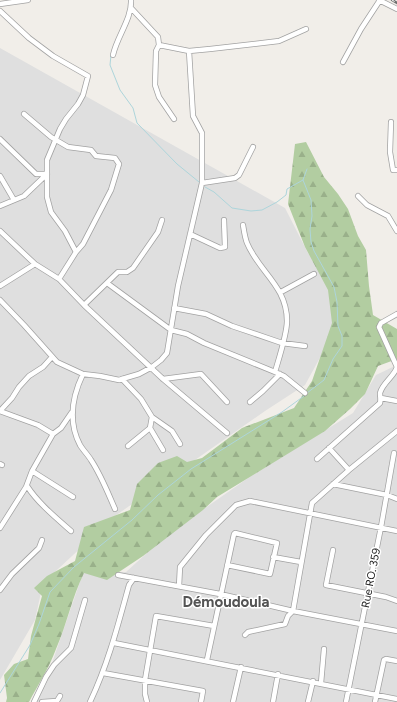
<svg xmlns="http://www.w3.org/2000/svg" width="397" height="702" viewBox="0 0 397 702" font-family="Figtree,sans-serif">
<defs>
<pattern id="forest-firs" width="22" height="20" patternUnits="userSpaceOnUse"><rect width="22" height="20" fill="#b2cda1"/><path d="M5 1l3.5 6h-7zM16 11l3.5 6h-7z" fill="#99b08a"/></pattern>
</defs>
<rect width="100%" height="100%" fill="#f1eee9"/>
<path fill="#dfdfdf" d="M0,48l285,160 23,45 19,24 7,48 -6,18 -23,42 -40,26 -150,105 -72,67 -8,37 -35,60z
M397,365v337h-366l20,-36 32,-93 43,-1 42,-38 83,-58 102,-63 23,-38z"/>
<path fill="url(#forest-firs)" d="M306,142l18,35 14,17 10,15 10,27 8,14 3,36 4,29 24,14v30l-19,7 -13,28 -15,15 -25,22 -108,66 -14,13 -60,46 -36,24 -23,-7c-12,24 -17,51 -28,76 -7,19 -18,36 -27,53h-23l1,-4 -3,-23 10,-11 14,-5 3,-23 11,-40 -8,-8 13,-12 28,-15 9,-34 46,-17 7,-26 21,-21 19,-7 10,6 15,-4 40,-30 52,-20 18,-27 20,-58 -4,-33 -23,-43 -17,-43 7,-60z"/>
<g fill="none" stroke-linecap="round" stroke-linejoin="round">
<path stroke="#add5db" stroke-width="1" d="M111,55l-1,10 10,25 13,18 4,15 40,41 22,18
M205,187l9,5 18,16 19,3 11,-1 15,-8 9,-7 1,-6 16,-9
M307,393l17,-13 9,-21 9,-13v-10l-4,-10 -1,-24 -3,-15 -20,-36 -3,-9 -1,-13 2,-13 -1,-16 -8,-20 4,-11
M0,693l30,-48 9,-21 11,-32 24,-25 58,-47 26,-25 33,-26 91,-57 22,-16"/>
<defs>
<path id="minor" d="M379,0l18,9
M0,4l28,-4
M132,9l26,28 1,8 30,6 21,-2 69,-8 27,-12
M0,11l29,27 24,18 35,20 -5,19 -5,9 -12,15 -6,10 -13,31v37l4,15 14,19 11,21
M159,45l-3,6 -1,34 4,12 15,22
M113,55c4,-19 19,-36 18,-55
M343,62l18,-33 19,-29
M24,114l27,23 17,10 23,3 5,6 19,2 4,6 -8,26 -28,54 -7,8 -17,27
M391,122l-1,30 3,18h4
M0,139l36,35h11
M0,176l14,24
M202,183l33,-5 4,-3 14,-28
M358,196l9,9 21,11 9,15
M0,206l24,-10 23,-22
M243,225c1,6 2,13 4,18 12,29 40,43 40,78 0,13 -8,37 -12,51
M0,231l35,33 24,15 25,26 79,74 64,54
M190,234l30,14 5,-1 -1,-27
M107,283l64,47 16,4 17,9 71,29 9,4 21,17
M0,286l35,-22
M281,292l33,-18
M0,300l24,25 33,37 26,12 17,2 19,4 3,-1 17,-5 13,-7 9,-7 6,-7 11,-67 24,-103v-50l-9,-17 -4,-65
M84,305l34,-33h9l6,-4 25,-36 4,-12
M174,308l32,6 26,12 50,17 23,3
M397,314l-16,9 -2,4 18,40
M83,374c-11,23 -15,48 -3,71 3,5 8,10 11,15 10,15 17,33 24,49
M122,379l19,20 11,18 -2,11 13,22
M163,379l38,-5 26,28
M381,398l16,3
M250,402l13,-11 17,-17
M0,411l12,-13 7,-11 10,-11 14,-9 9,-10
M0,411l38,14 15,9
M152,417l20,14 8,13
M128,446l22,-18
M329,448l20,22
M317,459l63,-56c1,-3 0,-7 0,-10 3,-11 14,-16 17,-26
M0,464l2,1
M32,471l41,26
M333,484l54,11 10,4
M27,486c11,17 28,31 44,45
M0,528l26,-41 6,-16 21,-37 8,-6 11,-16
M333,550l-7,35 60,12 11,4
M273,557l28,5
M118,575l102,19 73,17 104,20
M179,586l1,-19 26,-32 30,-30 14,-4 147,30
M0,590l12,-16 27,-26 3,-8
M245,635l3,-3 37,-8 3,-8 5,-5 19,-108 37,-33 48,-39
M114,643l283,56
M207,660l27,-126 1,-1 42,10 -7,31 -43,-9
M103,673l100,18 -2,11
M321,683l3,-34
M34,702l12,-25 8,-12 17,-17 14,-48
M42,702l15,-1 3,-5
M90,702c18,-38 28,-77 39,-117l5,-7
M147,702l-2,-8v-14l11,-64 58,10
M233,702l8,-35
M273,702l5,-28
M308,702l5,-21
M346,702l35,-175 13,-74
M375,702l9,-42 2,-1 11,2"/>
</defs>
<use href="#minor" stroke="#a2a2a2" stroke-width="6"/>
<use href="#minor" stroke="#fff" stroke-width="4.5"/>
<defs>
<path id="rail" d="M392,0l5,3"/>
</defs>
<use href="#rail" stroke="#6f6f6f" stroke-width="2.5"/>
<use href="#rail" stroke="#fff" stroke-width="1" stroke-dasharray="3" stroke-linecap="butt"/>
</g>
<g text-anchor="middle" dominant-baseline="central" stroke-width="3" stroke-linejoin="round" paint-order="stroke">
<g font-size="11" fill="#212121" stroke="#fff">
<text transform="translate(371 578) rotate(-79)">Rue RO. 359</text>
</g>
<g font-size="15" font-weight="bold" fill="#545454" stroke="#fff">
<text x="226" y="602">Démoudoula</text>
</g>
</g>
</svg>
